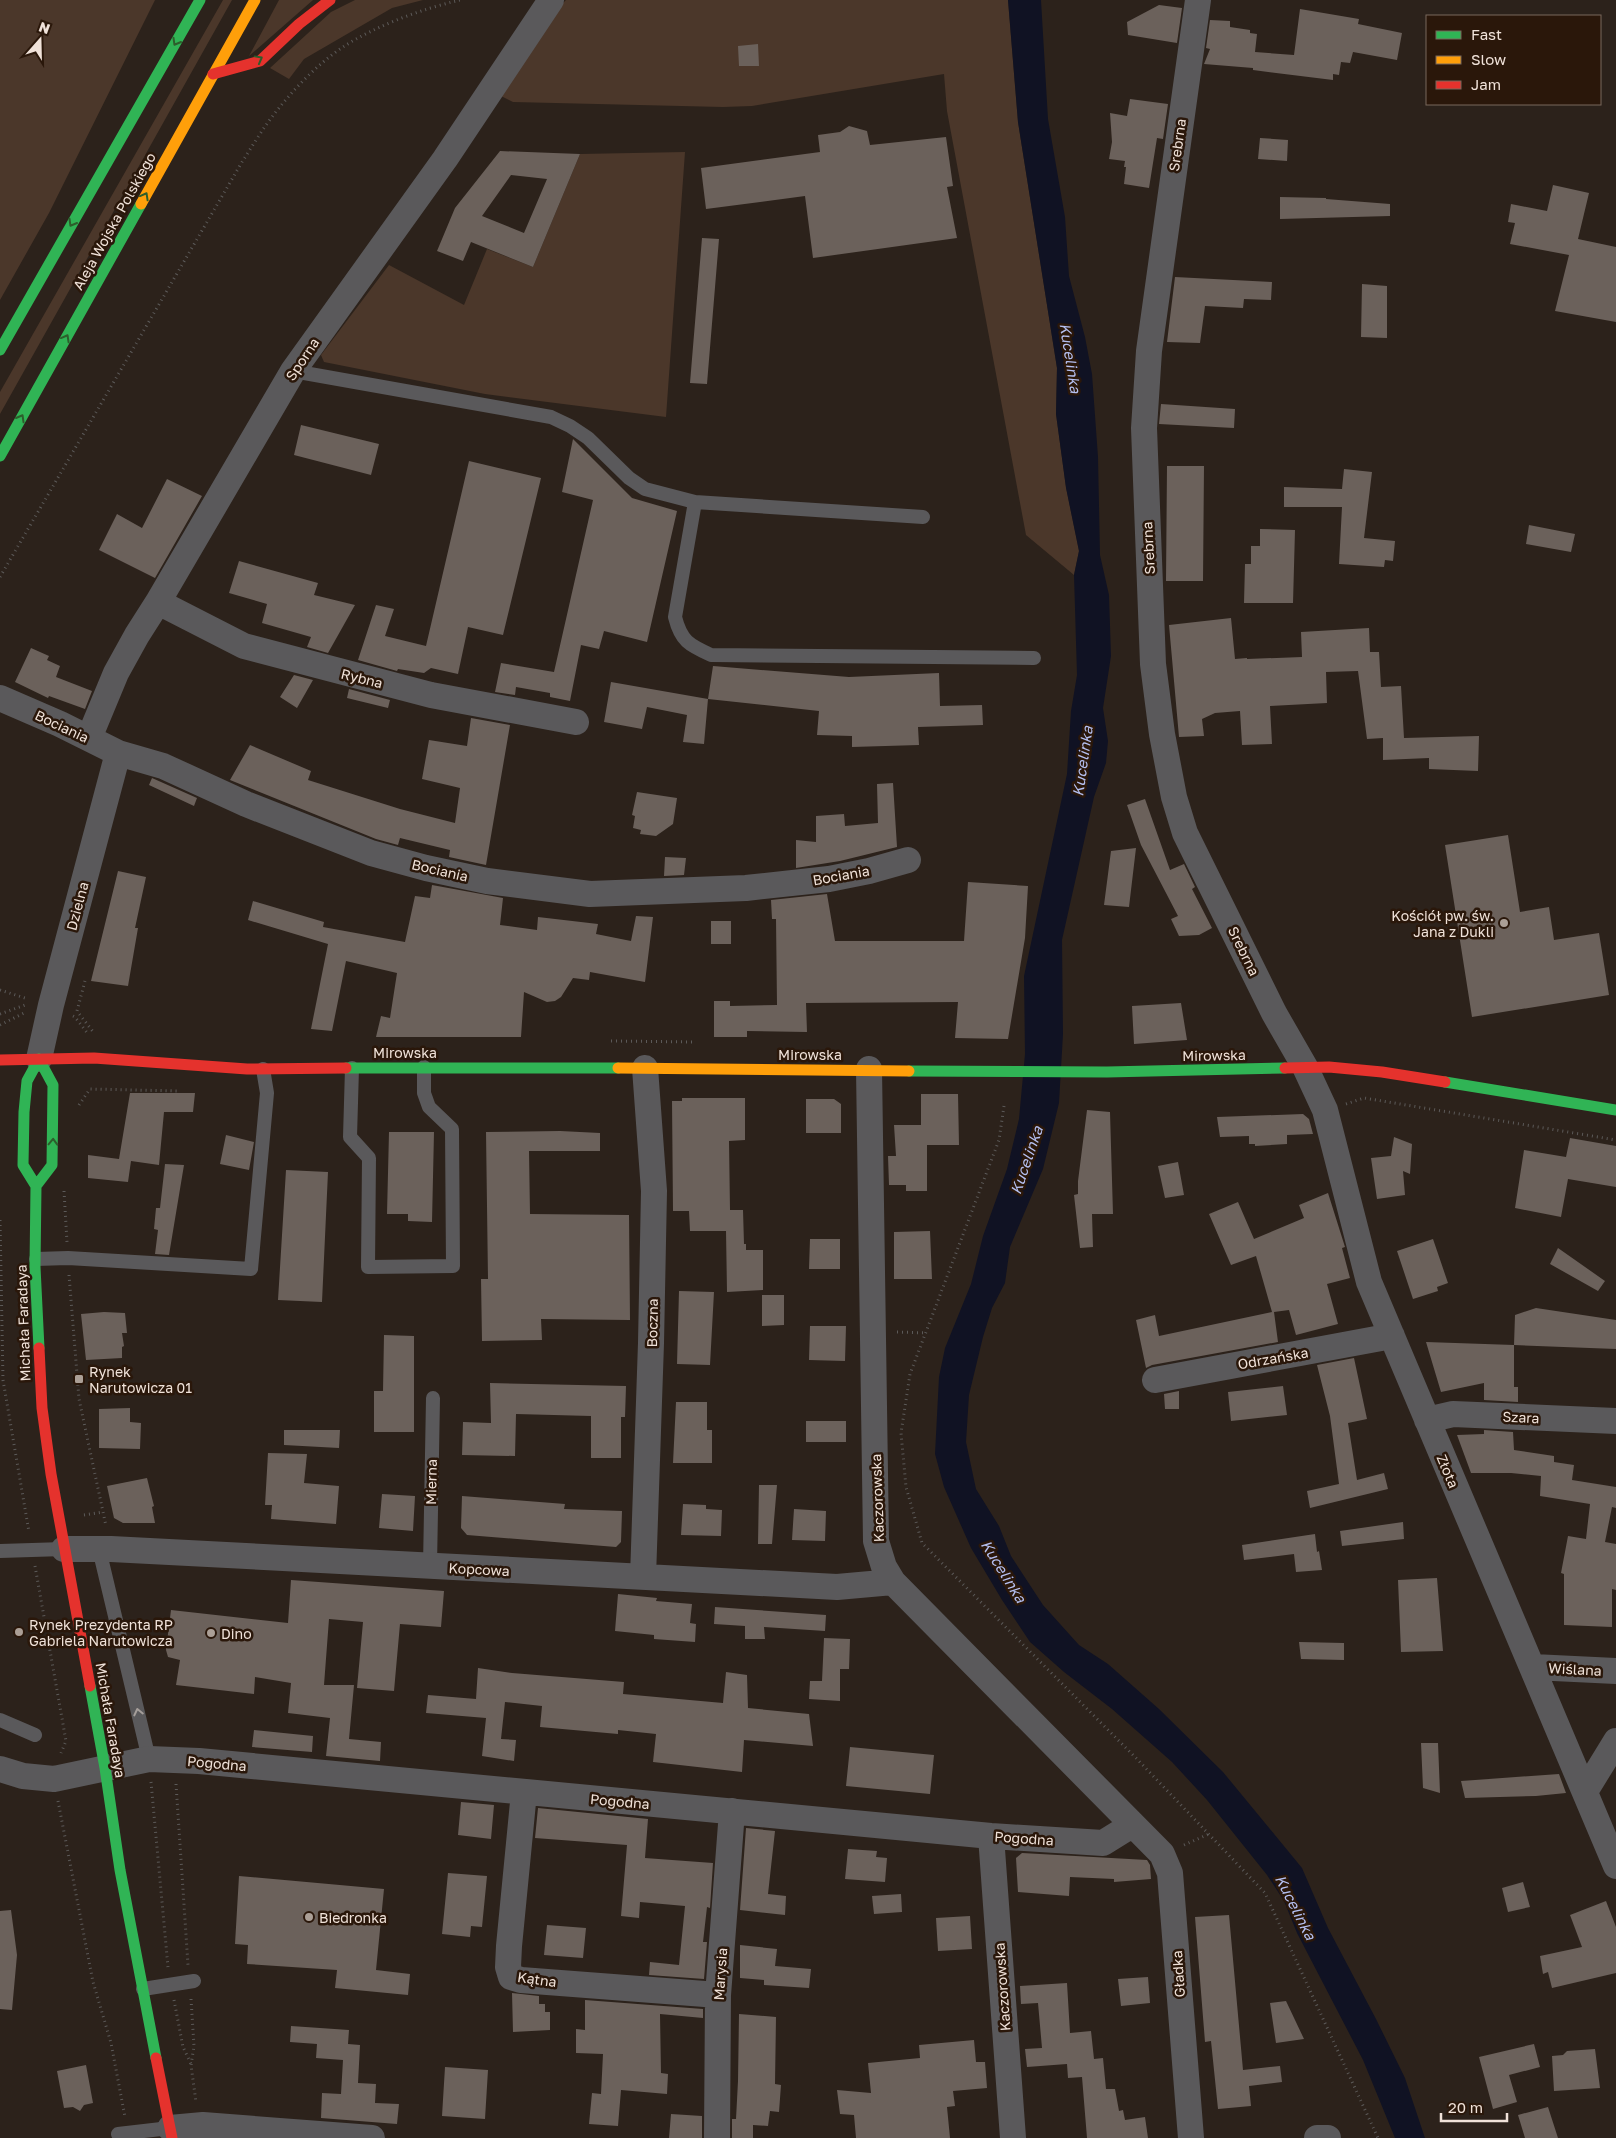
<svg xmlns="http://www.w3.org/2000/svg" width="1616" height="2138" viewBox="0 0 1616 2138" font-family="'Golos Text',sans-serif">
<rect width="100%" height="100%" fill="#2c221b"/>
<path fill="#4b372a" d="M0,0h155l-106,213 -49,87z
M223,0h9l-232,414v-22z
M279,0h34l-64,56z
M355,0h68l-31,8 -88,51 -15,20 -19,-11 61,-56z
M566,0h442l10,122 39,246 -1,46 10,73 13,64 -5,24 -48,-40 -79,-424 -3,-37 -192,32 -29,1 -210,-5 -14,-7 60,-88z
M685,152l-19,265 -181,-23 -161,-32 -3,-7 68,-90 75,40 23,-56 46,18 47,-113z"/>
<path fill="#101223" d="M1008,0h33l7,119 17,98 4,59 16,61 7,37 6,83 2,98 9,40 2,61 -8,52 5,33 -2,22 -12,34 -32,143 1,94 -4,69 -16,66 -33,78 -5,36 -13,25 -9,29 -14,58 -3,47 10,47 23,37 12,30 32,49 36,40 29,19 51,45 64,63 79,96 26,60 48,91 29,59 20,60h-30l-32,-78 -66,-127 -13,-32 -17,-26 -60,-75 -35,-38 -60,-53 -48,-37 -34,-30 -28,-42 -31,-52 -27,-61 -9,-33 4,-77 6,-29 26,-64 12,-48 24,-67 12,-50 6,-65 -1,-78 43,-202 4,-63 6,-36 -3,-100 5,-24 -13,-63 -10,-74 1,-46 -39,-246z"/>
<path fill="#6b615b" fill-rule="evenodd" d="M1159,5l23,3 -5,35 -49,-8 -1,-13z
M1300,9l59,10 -1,5 44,9 -5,27 -44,-8 -3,11 -9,-1 -2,13 -6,-1v6l-80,-10v-2l-49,-4 6,-15 -4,-1 4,-28 20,1v6l20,3v3l7,1 -2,18 39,3z
M758,44l1,22h-20l-1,-20z
M1130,99l38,5 -5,35 -6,-1 -8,50 -25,-4 2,-17h-2l1,-6 -16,-2 3,-17 -2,-29 17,3z
M849,126l18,5 3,14 76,-8 7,49 -6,1 10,51 -144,20 -8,-62 -99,13 -5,-41 119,-16 -2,-17 22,-3z
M1260,138l28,2 -1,21 -29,-2z
M500,151l80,3 -47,113 -62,-25 -8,19 -26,-10 18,-43zM511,175l36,4 -23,54 -42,-17z
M1553,185l36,8 -11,46 38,8v75l-61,-11 14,-56 -59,-11 5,-21 -7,-1 3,-18 36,7z
M1280,197l46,1v1l64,5v12l-110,3z
M702,238l17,1 -12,145 -17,-1z
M1175,277l97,5 -1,18 -27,-1 -1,9 -38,-2 -5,37 -33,-1z
M1362,284l25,2v52l-26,-1z
M1161,404l74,5 -1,19 -75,-4z
M301,425l78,19 -8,31 -77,-20z
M573,439l59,59 45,13 -30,131 -43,-11 -5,18 -18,-4 -11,56 -20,-4v-4l-34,-6 -1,8 -20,-3 6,-29 53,9 39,-172 -31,-8z
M469,461l72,17 -38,157 -35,-8 -10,47 -27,-6 -7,5 -26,-4 -1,2 -39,-11 18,-55 18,4 -9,27 41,10z
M1167,466h37l-1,115h-37z
M1344,469l28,3 -8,66 31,3 -2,20 -8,-1 -1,7 -45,-3 3,-57h-58v-20l58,2z
M167,479l35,17 -47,82 -56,-28 18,-36 25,14z
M1529,525l46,9 -4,18 -45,-8z
M1260,529l35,1 -2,73h-49l1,-39h6v-18h9z
M239,561l79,22 -4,12 41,10 -27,48 -21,-6 4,-10 -49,-14 5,-19 -38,-11z
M1231,618l4,41 12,-1v1l55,-2 -1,-25 68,-4 1,24h9l2,35 20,-1 3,52 75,-2 -1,35 -49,-2v-11l-46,2v-22l-16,1 -9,-68 -32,1 1,31 -57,3 2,38 -30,1 -2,-34 -25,2 -13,6 2,17 -25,1 -10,-112z
M31,648l18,8 -2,4 13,6 -4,11 36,14 -7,18 -36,-13 -1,2 -33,-16z
M713,666l136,11 90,-4 1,33 42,-1 1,20 -65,2 1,18 -67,2v-11l-35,-1 2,-24 -111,-12z
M294,675l19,5 -16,28 -17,-11z
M611,682l97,17 -4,45 -21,-2 4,-27 -40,-8 -5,22 -38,-7z
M349,689l41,11 -2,8 -41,-10z
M471,718l39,7 -24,140 -37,-8 1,-7 -50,-12 -2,7 -22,-6 -146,-59 20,-35 61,26 -3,9 92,29 55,14 5,-35 -38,-9 7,-39 38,6z
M152,778l45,20 -3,8 -45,-21z
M893,783l4,64 -57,14 -44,7v-28l20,2v-26l28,-2 1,12 33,-3 -1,-39z
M637,792l40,6 -4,26 -17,12 -16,-2 1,-4 -8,-2 2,-12 -3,-1z
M1145,799l25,71 14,-6 11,23 -3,2 20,39 -13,7 -20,1 -8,-17 7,-3 -37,-71 -14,-40z
M1508,835l12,77 29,-5 5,33 45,-7 10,62 -137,22 -27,-172z
M1136,848l-7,59 -25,-2 7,-54z
M665,857l21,1 -2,17 -20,1z
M118,871l28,6 -11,51h3l-10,58 -37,-5z
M968,882l60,4 -3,52 -17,101 -53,-1 3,-36 -152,1 1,29 -60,-1v6h-33v-36h16v5l47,-1 -1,-86h-4l-1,-19 56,-6 8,47h129z
M432,885l71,13 -3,27 37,5 1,-13 60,7 -2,10 35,7 5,-25 17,1 -8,65 -55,-10 -1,8 -16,-2 -12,19 -6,4 -8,1 -23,-10 -3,45h-145l5,-21 9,2 7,-45 -51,-12 -14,70 -21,-2 17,-85 -80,-24 5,-19 71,21 -1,5 82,15 10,-46 15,2z
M711,921h20v23h-20z
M1181,1003l6,37 -53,4 -2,-38z
M130,1093h65l-2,19h-29l-5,53 -28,-4 -3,21 -40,-4v-23l31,4z
M921,1094h37l1,51h-32v46h-21v-6h-17l-1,-29h8l-2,-31h27z
M682,1098h63v42l-16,1 1,69h13l1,34h2v6h17v40l-36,2 -1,-61h-36l-1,-20h-16l-1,-110h10z
M806,1099h28l7,5v29h-35z
M1087,1110l23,2 3,102h-21l1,33 -13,1 -6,-53 4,-1v-13z
M1303,1114l6,5 4,15 -26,1v9l-32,2v-2h-6v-8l-29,1 -3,-20z
M560,1131l40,2v18h-71l1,63 99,1 1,105 -89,-1 1,21 -60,1 -1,-62h7l-2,-147z
M389,1132h45l-2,90 -24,-1v-7h-21z
M226,1135l28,7 -5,28 -29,-6z
M1394,1137l18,7 -2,30 -7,-3 2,24 -28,4 -6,-41 20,-2z
M1570,1138l46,8v41l-48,-8 -7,38 -46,-9 9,-58 42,7z
M1178,1162l6,33 -19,3 -7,-32z
M165,1164l19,1 -15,90 -14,-1 3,-24 -4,-1 2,-21h4z
M286,1170l42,2 -6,130 -44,-2z
M1328,1193l17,54 -3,1 8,30 -23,6 11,40 -42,11 -7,-25 -15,2 4,30 -126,23 -6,3 -10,-48 19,-5 4,21 113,-24 -16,-56 -25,9 -22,-51 29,-12 16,37 50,-21 -5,-13z
M930,1231l2,48h-38v-47z
M810,1239h30v30h-31z
M1433,1239l15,44 -11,4 1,4 -25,8 -16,-48z
M1558,1248l47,33 -7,10 -48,-27z
M679,1291l35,1 -4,73 -33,-1z
M762,1295h22v30l-22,1z
M1536,1308l80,12v29l-102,-4 1,-30z
M104,1312l21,1 2,20h-5l2,13 -2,1v11l-36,2 -5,-46z
M810,1326h36l-1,35 -36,-1z
M384,1335l30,1v96h-40v-41h9z
M1426,1342l88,3v42h4v15l-34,-2v-17l-43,9z
M1354,1358l13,61 -19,4 9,57 27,-7 4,16 -78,19 -3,-17 32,-7 -9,-68 -13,-51z
M490,1383l136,3 -1,31h-4v41h-30v-42l-75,-2 -1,42 -53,-1 1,-33 28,1z
M1283,1386l4,29 -56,6 -3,-29z
M1179,1391v18h-14l-1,-15z
M676,1402h31v28h5v33h-39z
M130,1408v14l11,1 -1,26 -41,-1v-39z
M806,1421h40v21h-40z
M284,1430h56l-1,18 -55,-3z
M1484,1430l29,2 1,18 40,6v6l20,3 -2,15 44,7v21l-4,-1 -7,35 11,2v46l-4,-1v38l-48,-2v-51l-3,-1 7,-37 18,3 4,-35 -50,-8 1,-20 -30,-3h-40l-14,-38 27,-1z
M268,1453l39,1 -3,29 35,3 -3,38 -65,-5 1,-14h-7z
M147,1478l7,28 -2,1 3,16h-32l-9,-5 -7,-32z
M759,1485h18l-5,59h-14z
M382,1494l33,2 -2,35 -34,-3z
M462,1496l103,8 -1,5 58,2 -1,31 -5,5 -149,-12 -6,-7z
M683,1504l23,1v4l16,1 -1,26 -40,-1z
M794,1509l32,2 -1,30 -33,-1z
M1403,1522l1,17 -62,7 -2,-15z
M1315,1534l2,18 2,-1 3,19 -26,2 -2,-18 -50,6 -2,-15z
M1437,1578l6,73 -42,1 -3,-72z
M291,1580l153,11 -3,36 -41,-3 -6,67 -37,-3 6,-66 -34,-3 -5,66h30l-5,54 32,3 -1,19 -54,-5 4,-38 -42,-5 3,-30 -36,-6 -1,17 -78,-9 4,-25 -12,-3 -2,-7 5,-40 117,13z
M618,1594l39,4 -1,3 36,3 -2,19 6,1 -1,18 -41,-3v-4l-39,-4z
M715,1607l111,8 -1,16 -61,-4 1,12h-20v-13l-31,-2z
M824,1638l26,1 -1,30h-9v32l-31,-2 1,-18h12z
M1299,1642l45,1v17l-43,-1z
M478,1668l34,5 112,9 -1,12 100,9 3,-31 21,3 1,33 61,6 4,32 -69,-6 -2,32 -89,-10 3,-28 -38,-4v4l-78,-7 2,-21 -37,-4 -4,37 15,1 -2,21 -32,-5 4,-38 -60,-5 2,-18 48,4z
M254,1730l59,6 -1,16 -60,-5z
M1421,1743h17l2,50 -17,-5z
M850,1747l84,8 -4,39 -84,-8z
M1559,1774l7,19 -30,3 -71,2 -4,-17z
M461,1802l33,3 -3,34 -33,-4z
M538,1808l110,11 -3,39 68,5 -3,45 -3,-1 -4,35h4l-3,37 -55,-4 1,-13 29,3 6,-59 -45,-4 -1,16 -18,-2 6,-71 -92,-7z
M746,1828l29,3 -7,63 18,2 -1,19 -45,-5z
M848,1849l29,2 -1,6 11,1 -2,24 -40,-3z
M1022,1853l125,7 3,5 1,14 -37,3v-3l-44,-2 -1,19 -51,-4 -2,-34z
M448,1873l39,3 -5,51 -11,-1 -1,11 -28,-3z
M239,1876l145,13 -8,81 34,4 -2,21 -73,-7 2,-18 -90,-6 1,-19 -13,-1z
M1523,1882l7,25 -22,5 -6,-24z
M901,1894l1,18 -28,2 -2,-18z
M1606,1901l10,26v46l-64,15 -4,-16 -5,2 -3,-18 42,-9 -12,-32z
M11,1910l6,45 -5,55 -12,-1v-98z
M1229,1915l14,155 37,-4 2,16 -33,4 2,20 -33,3 -7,-68 -6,1 -10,-125z
M970,1916l2,33 -34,2 -2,-33z
M547,1925l39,3 -3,30 -39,-3z
M740,1945l37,4 -2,17 36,3 -2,19 -45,-3v-5l-24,-2z
M1148,1977l2,26 -29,3 -3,-27z
M1067,1983l3,50 21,-2 3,28 9,-1 3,31h9l4,22 4,-1 2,10 20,-3 3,21h-61l-5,-61 -14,1 -1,-14 -40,3 -2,-18 17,-1 -4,-45 -17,1 -1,-18z
M512,1993l27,3v8h6v8h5v18l-37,2z
M585,2000l118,9v9l-43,-4 1,59 7,1 -1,20 -46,-4 -3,36 -29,-2 3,-31 9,1 2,-40 -27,-1v-24l9,1z
M1286,2001l18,38 -28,4 -6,-40z
M739,2014l37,3 -1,67 6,1 -2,27 -9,-1 -2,15 -15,-1v13h-21v-19h4l2,-38z
M291,2026l58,4 -1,14 12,1 -2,38 18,1 -1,19 24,1 -2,20 -76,-6 1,-25 19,1 2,-34 -27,-2 1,-14 -27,-2z
M974,2040l2,22h9l2,26 -34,3 2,15 -8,1 3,31h-94l-2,-23 -14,-1 -3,-24 34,3 -3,-30 52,-5 -1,-13z
M1534,2044l6,23 -31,8 8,27 -24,7 -14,-52z
M1595,2049l5,39 -46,3 -2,-35 11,-1 4,-4z
M86,2065l7,38 -9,2 -4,6 -7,-4 -9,1 -7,-37z
M445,2067l43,3 -3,49 -43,-3z
M1548,2107l10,31h-33l-7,-23z
M671,2114l31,2v22h-33z"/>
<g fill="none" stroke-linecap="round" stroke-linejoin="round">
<path stroke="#5c5a59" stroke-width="3" stroke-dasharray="1 4" stroke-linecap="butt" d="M0,577l242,-415c10,-15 19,-31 30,-45 18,-24 45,-53 71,-70 32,-21 79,-38 117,-47
M85,981l-8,30 17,22
M0,990l28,9
M0,1014l28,-10
M73,1016l2,1 13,17
M0,1025l26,-13
M611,1041l84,1
M1346,1104l18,-6 252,42
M79,1105l11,-16 89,2
M1004,1106l-5,34 -89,234 -9,59 5,54 16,56 214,215 129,135 113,245
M64,1191l3,51
M0,1220l3,160 26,152
M69,1275l10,124 27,127
M897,1332l30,1
M84,1515l19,-3
M35,1566l31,175 -5,12
M151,1782l17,185
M176,1784l12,181
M58,1801l35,181 18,61 14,74
M1184,1845l25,-11
M191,1999l3,47 -3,19 5,37
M174,2000l9,47 8,17"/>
<path stroke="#5a595b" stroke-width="14" d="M293,371l258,46 19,9 18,12 41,40 16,11 50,13 -20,115c6,24 14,28 36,38l323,3
M695,502l228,15
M352,1068l-2,69 19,21 -1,109 85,-1 -1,-137 -23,-22 -5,-14v-26
M36,1259l32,-1 183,11 16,-176 -4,-24
M99,1549l50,210
M0,1551l64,-2
M430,1566l3,-168
M0,1720l35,15
M143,1989l51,-8
M118,2134l52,-6"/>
<path stroke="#5a595b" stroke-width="26" d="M1198,0l-49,351 -5,77 9,236 9,70 12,63 11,36 89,180 31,54 20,43 44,172 247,584
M158,602l86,44 187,49 145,27
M0,698l60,26 58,29 45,13 83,38 125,49 55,15 61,13 103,13 156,-6 83,-9 40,-8 39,-11
M89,738l27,-65 21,-38 21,-33 135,-231 152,-212 106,-159
M39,1059l12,-54 67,-252
M869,1069l7,472 8,26 9,15 269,272 8,19 21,265
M1155,1380l237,-44
M1427,1420l26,-6 163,7
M64,1549h47l726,38 56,-5
M643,1577l8,-234 3,-152 -9,-123
M1533,1667l83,4
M0,1769l23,7 31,3 95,-20 50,2 792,75 112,7 29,-18
M1586,1790l30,-49
M524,1792l-15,154 -1,21 3,10 10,3 197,15
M991,1836l22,302
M170,2128l33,-3 169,13
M717,2138l1,-143 14,-184
M1317,2138h11"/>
<path stroke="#30b455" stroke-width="11" d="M0,350l200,-350
M0,456l141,-252
M39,1059l-12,22 -3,31 -1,53 13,21 -1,81 4,81
M346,1068h272
M909,1071l198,1 178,-4
M1445,1082l171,28
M36,1186l16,-21 1,-80 -14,-26
M90,1686l15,82 15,102 36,188"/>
<path stroke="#ff9f0a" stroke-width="11" d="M141,204l114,-204
M618,1068l291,3"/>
<path stroke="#e5322d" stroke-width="11" d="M213,74l47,-13 39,-37 31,-24
M0,1060l94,-2 153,11 99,-1
M1285,1068l44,-1 53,5 63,10
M39,1348l3,60 9,66 39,212
M156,2058l16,80"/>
</g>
<defs><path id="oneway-chevron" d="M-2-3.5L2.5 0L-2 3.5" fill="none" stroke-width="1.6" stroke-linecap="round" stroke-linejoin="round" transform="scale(1.25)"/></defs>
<g stroke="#2d5e2c">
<use href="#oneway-chevron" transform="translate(176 42) rotate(120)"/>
<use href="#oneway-chevron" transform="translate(259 59) rotate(-29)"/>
<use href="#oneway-chevron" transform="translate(145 196) rotate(-61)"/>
<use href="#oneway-chevron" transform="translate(72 223) rotate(120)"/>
<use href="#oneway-chevron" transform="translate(66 338) rotate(-61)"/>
<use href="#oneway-chevron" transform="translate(21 418) rotate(-60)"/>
<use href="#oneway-chevron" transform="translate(53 1142) rotate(-88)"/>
</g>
<use stroke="#a59e9a" href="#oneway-chevron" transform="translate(138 1712) rotate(-103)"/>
<g fill="#ab9f96" stroke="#2a170a" stroke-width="2">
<circle cx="1504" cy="923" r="5"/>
<rect x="74" y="1374" width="10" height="10" rx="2.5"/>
<circle cx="19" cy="1632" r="5"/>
<circle cx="211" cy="1633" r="5"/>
<circle cx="309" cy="1917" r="5"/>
</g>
<g text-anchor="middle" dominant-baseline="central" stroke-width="5" stroke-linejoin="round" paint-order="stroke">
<g font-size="14" fill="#f0e2d9" stroke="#2a170a">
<text transform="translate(1177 145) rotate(-82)">Srebrna</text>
<text transform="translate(114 221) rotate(-61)">Aleja Wojska Polskiego</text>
<text transform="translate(302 359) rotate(-56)">Sporna</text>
<text transform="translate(1148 548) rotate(-93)">Srebrna</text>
<text transform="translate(362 678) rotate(14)">Rybna</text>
<text transform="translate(62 726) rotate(25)">Bociania</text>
<text transform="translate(440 870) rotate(13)">Bociania</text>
<text transform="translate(841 875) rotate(-10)">Bociania</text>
<text transform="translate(77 906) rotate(-75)">Dzielna</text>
<text transform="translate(1244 951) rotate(64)">Srebrna</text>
<text x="405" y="1052">Mirowska</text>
<text x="810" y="1054">Mirowska</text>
<text transform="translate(1214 1055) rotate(-1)">Mirowska</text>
<text transform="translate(23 1323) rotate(-92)">Michała Faradaya</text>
<text transform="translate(652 1323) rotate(-89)">Boczna</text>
<text transform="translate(1273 1358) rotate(-10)">Odrzańska</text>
<text transform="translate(1521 1417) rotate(3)">Szara</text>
<text transform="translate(1448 1471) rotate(67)">Złota</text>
<text transform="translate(431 1482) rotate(-89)">Mierna</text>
<text transform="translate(877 1498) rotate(-92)">Kaczorowska</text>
<text transform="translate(479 1569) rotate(3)">Kopcowa</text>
<text transform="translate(1575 1669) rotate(3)">Wiślana</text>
<text transform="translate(111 1720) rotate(80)">Michała Faradaya</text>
<text transform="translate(217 1763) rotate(5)">Pogodna</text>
<text transform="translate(620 1801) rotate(5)">Pogodna</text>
<text transform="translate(1024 1838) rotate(4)">Pogodna</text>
<text transform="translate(720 1974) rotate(-86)">Marysia</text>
<text transform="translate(1178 1974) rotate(-94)">Gładka</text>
<text transform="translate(537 1979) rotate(8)">Kątna</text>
<text transform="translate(1002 1987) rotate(-94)">Kaczorowska</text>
</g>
<g font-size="14" fill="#f0e2d9" stroke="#2a170a" text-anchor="start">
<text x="1494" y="915" text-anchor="end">Kościół pw. św.<tspan x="1494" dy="16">Jana z Dukli</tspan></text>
<text x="89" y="1371">Rynek<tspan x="89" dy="16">Narutowicza 01</tspan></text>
<text x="29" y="1624">Rynek Prezydenta RP<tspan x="29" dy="16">Gabriela Narutowicza</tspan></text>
<text x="221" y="1633">Dino</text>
<text x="319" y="1917">Biedronka</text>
</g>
<g font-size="15" font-style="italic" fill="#b4bff0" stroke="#2a170a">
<text transform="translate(1071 358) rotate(81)">Kucelinka</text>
<text transform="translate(1082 761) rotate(-82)">Kucelinka</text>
<text transform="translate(1026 1160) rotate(-71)">Kucelinka</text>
<text transform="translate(1004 1571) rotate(58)">Kucelinka</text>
<text transform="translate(1296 1907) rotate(63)">Kucelinka</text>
</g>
</g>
<rect x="1426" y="15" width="175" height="90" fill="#2a170a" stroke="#79685d"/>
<rect x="1436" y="31" width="25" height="8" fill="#30b455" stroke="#79685d"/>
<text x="1471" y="40" font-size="15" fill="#f0e2d9">Fast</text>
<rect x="1436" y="56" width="25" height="8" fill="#ff9f0a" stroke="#79685d"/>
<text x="1471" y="65" font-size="15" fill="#f0e2d9">Slow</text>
<rect x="1436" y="81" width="25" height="8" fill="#e5322d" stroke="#79685d"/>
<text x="1471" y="90" font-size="15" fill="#f0e2d9">Jam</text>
<g transform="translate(40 40) rotate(20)" stroke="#2a170a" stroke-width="4" paint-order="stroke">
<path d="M0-4L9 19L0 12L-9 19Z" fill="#f0e2d9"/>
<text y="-8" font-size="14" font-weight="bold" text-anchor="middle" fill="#f0e2d9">N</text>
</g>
<path d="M1441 2113v8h66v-8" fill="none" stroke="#f0e2d9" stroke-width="2.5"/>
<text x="1448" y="2113" font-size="15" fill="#f0e2d9" stroke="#2a170a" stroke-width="4" paint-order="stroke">20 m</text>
</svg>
